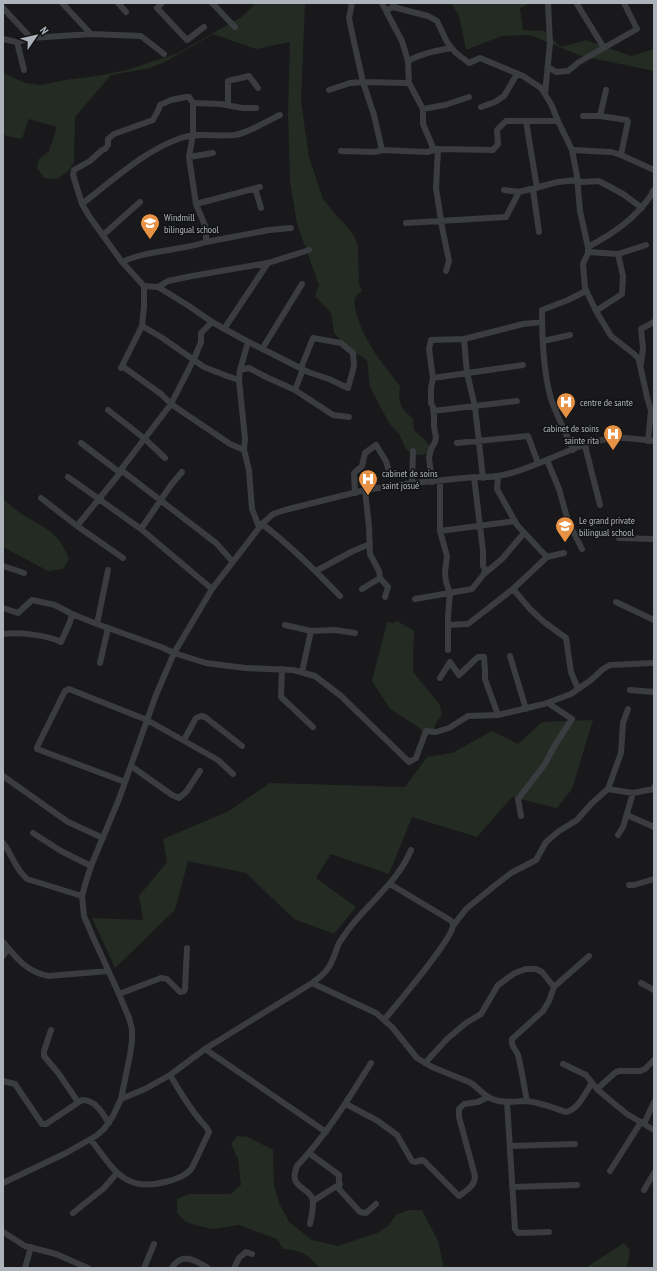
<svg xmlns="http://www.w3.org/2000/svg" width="657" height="1271" viewBox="0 0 657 1271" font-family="'PT Sans Narrow',sans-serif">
<rect width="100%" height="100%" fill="#19191b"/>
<path fill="#232b23" d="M256,3h49l-4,98 8,56 14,42 12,15 11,11 8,11 4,10 1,38 3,7c-2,2 -4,2 -5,4 -5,6 -1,17 1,24 10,28 24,44 42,67 -2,18 0,21 13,33l1,11 13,12 4,7 -1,5 -17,1 -7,-6 -7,-15 -10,-11 -19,-36 -3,-27 -18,-11 -15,-16 -3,-20 -16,-17 4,-11 -22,-61 -7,-42 -2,-68 2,-72 -34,7 -43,-15 -48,28 -15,6 -39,7 -36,42 -1,45 -5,9 -12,8 -13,-1 -7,-10 2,-9 10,-8 8,-24 -28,-8 -7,20 -15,-3 -4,-2v-61l23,10 15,2 24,-5 31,-4 31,-6 51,-17 65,-37z
M451,3h79l-10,5 3,22 21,1 17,16 25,-7 45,16 23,-7v22l-73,-15 -51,-21 -28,1 -36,14 -7,-34z
M3,499c6,5 11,10 17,14 24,15 38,17 49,46l-6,10 -15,2 -45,-24z
M397,621l17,10 -1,37 1,5 26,32 2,10 -6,8 -3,9 -9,5 -4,-9 -30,-19 -18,-28 15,-59 7,1z
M593,720l-21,69 -15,19 -45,-11 -35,40 -65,-20 -23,57 -58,-20 -15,24 40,29 -22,27 -40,-15 -48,-46 -58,-12 -13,49 -60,58 -23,-50 51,2 -4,-24 28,-34 -4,-23 66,-28 41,-28 135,4 22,-30 25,-4 40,-22 26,13 24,-22z
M237,1136l11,1 25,13 1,35 5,18 10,19 23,18 26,6 39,-13 11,-7 8,-11 12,-5h14l16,31 6,27h-124c-13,-14 -17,-17 -37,-19l-6,-10 -38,-14 -26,4 -14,-3 -13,-4 -9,-9v-14l13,-5h41l10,-9 -3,-26 -7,-15z
M624,1243l6,7 -3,18h-42z"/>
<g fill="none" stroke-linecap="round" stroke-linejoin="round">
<path stroke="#3a3c40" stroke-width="6" d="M62,3l29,31 50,2 23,18
M118,3l8,9
M162,3l-5,5 30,32 17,-13
M212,3l23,24
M352,3l-3,15 5,24 9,40 11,33 8,35 45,2 11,-3 55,1 5,-6 -1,-14 9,-9h52
M382,3l4,8
M394,3l-1,4 35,9 9,5 10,21 8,10 14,11 11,-5 43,18 18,12 10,16 7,17 14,29 5,26 3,35 8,36v6l-5,11 2,24 11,23 15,25 23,18 4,4 2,7 7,32 4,14 -3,30
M577,4l27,44
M393,7l-7,4 16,30 6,20 1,22 14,26v15l11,26
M3,8l28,30
M3,39l14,3
M408,61c14,-8 28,-10 43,-13
M548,67l8,5 12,-1 11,-9 58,-33 -13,-26
M24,70l-7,-28 14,-4 60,-4
M329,90l21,-7 13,-1 46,1
M545,94l5,-51 -2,-40
M193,103l28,1 21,4h14
M228,105v-24l21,-5 9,12
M481,107l14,-5 9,-6 13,-22
M423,109l22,-4 24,-8
M583,116h17l27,4 1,1 -7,34
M600,116l6,-26
M526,121l11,67
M438,149l-2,39 6,39 7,34 -3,10
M572,150l39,2 10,3 33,15
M341,151l34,1 7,-2
M189,157l24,-4
M255,188l6,20
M533,189l6,43
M504,190l15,2 39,-10 19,-2 5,2 17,-1 24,13 19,14
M82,204c30,-23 63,-54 99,-66 17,-6 36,-1 54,-3 13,-2 32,-14 45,-20
M196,204l64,-17
M406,223l100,-6 13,-25
M103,235l37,-33
M206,242l63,-12 22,-2
M588,247c26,-14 47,-28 64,-53v-2l2,-2
M588,252l30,2 5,22 -1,18 -26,17
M618,254l28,-9
M144,286l14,1 10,-6 24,-5 76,-13 41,-13
M158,287l31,19 23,16 29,16 67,34 21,7 19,9 6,-22 -1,-13 -12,-10 -28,-5 -12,30
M142,326l19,11 43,30 23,9 12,4
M224,329l44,-66
M464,339l3,34 8,34 8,71
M543,341l27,-6
M248,342l-8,28 -1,10 6,59 -1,11 5,20 3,39 7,18
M262,349l40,-65
M641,364l2,-16 -2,-19 13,-7
M122,366l39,28 10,10 59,40 14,6
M121,368l21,-42 2,-19v-21l-22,-24 -33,-46 -7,-12 -9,-29 1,-5 16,-9 12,-11 3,-1 3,-4v-6l6,-5 39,-14c2,-5 6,-9 7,-15l11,-5 15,-3h3l4,6v31l-4,23 7,47 10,24v14c-27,9 -58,8 -84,20
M240,370l9,-2 17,9 29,13 38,25 16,2
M433,378l90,-13
M295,390l8,-21
M108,410l37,29 20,19
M433,411l84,-10
M81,443l38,29
M457,443l71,-7 10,27
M585,446l15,59
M573,450c-7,-17 -16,-34 -22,-51 -8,-28 -9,-61 -9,-89l26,-10 18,-9
M547,460l12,29 9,32 14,28
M121,470l95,73 17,19
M68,477l73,52 71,60
M474,477l9,74v15l2,3 -1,5
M498,477l-1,12 20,36 30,32
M440,481v50l7,25 -2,17 1,9 4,11 -2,23v34
M432,482l-3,-24 2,-9 4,-7 1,-5 -2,-10v-12l-1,-8 -2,-4v-15l2,-10 -4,-29 2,-9 33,-1 59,-15 19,-2
M412,483l1,-32
M365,490l4,37 1,27 9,17 1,7 8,9 -3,10
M355,493l-1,-20 8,-7 3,-13 11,-8 10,16 4,14
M41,498l36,28 46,32
M262,524c28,21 53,46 78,72
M77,526l43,-53 -1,-1 52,-68 23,-45 7,-17v-9l11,-11
M141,529l30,-44 11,-13
M440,531l75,-10
M619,538l35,1
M564,553l-17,4 -34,32 17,20 14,13 22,16 5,34 7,17
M3,566l21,7
M316,571l37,-20 17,-7
M362,589l18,-11
M415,599l57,-10 12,-15 18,-15 22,-26
M616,602l38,18
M3,608l15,5 14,-13 23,5 17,9
M97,624l11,-54
M285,625l26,6 24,-1 20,3
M448,625l20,-1 45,-35
M3,634c15,-2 45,1 58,8l9,-20 2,-8 25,10 64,23 13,6 32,10 39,5 48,2 22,6 26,20 68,66 7,-4 10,-27 10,1 13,-4 19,-12 30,-1
M510,656l16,53
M100,663l8,-35
M282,669l-1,28 32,30
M302,672l9,-41
M440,678l10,-16 9,13 19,-18h6l1,13v9l13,36 46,-11 19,-7 8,-3 20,-14 12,-11 7,-4 44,-2
M630,690l24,2
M184,740l12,-22 5,-2 4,1 37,29
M131,766l41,29 7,3 7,-6 14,-21
M3,776l65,46 35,16
M125,782l-88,-33v-2l28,-56 4,-2 78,31 71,40 15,14
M608,789l13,-36 2,-30 5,-14
M627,815l27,12
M521,816l-3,-17 27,-35 10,-19 17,-26 -24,-16
M33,833l28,18 30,15
M618,835l5,-8 10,-34
M3,843c9,11 12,26 24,36l55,17
M629,885h5l20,-6
M453,926l13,-17 27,-22 18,-14 25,-13 10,-18 13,-11 18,-11 15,-17 16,-14 25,4 20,-4 1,-2
M3,942c13,16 25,31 46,34l59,-5
M3,956l5,-7
M312,983l64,30 16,14 25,31 15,9 37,15c8,4 14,13 23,17 11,5 23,2 34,2 14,1 27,7 40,11 12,-2 19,-19 26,-29
M641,983l13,7
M119,994l42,-16 6,1 13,13 4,-1 1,-2 2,-41
M385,1019c11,-14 68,-80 68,-94 0,-3 -1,-3 -3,-5l-60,-36
M51,1030l-7,21v5l15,18 19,28
M205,1049l121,83
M425,1063l22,-24 19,-16 15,-9 17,-29 17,-12 11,-4h10l6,3 12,15
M563,1064l23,11 11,14 14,12 16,13 27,16
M3,1081l12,3 27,40h4l36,-24c14,0 20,13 27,23
M597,1089l19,-17 4,-1h20l5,-2 9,-9
M121,1099l24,-10 25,-14 35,-26 107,-66c5,-4 10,-7 14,-12 7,-8 9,-19 13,-28 3,-4 6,-9 9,-13 20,-27 50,-48 63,-80
M527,1101c-3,-15 -5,-30 -9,-46 -2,-6 -8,-9 -6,-16l31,-28 6,-10 5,-14 35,-31
M507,1102l8,127 3,4 31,-1
M346,1104l32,17 19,14 15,26 3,1 7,-2 2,1 35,35c8,-6 16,-10 16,-20l-16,-59v-8l5,-5 14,-2 10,-5
M644,1124l10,-22
M91,1140c22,28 33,53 74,42 9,-2 21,-6 27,-14l17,-36c-2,-6 -6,-8 -9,-12 -12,-14 -21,-30 -30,-45
M510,1146l65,-2
M309,1153l30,22v14l21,23 6,1 10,-9
M610,1171l31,-49
M3,1183l63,-30 30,-17 8,-7 9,-13 8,-17 9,-44 2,-14v-12l-3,-11 -10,-24 -26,-57 -9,-21 -2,-20 3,-11 6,-19 28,-67 37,-104 18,-42 38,-64 50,-65 11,-10 12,-4 80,-20 39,-6 70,-7c50,4 92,-34 140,-39 13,-1 27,2 40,3
M512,1187l65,-2
M644,1190l10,-17
M313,1201l27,-17
M73,1213l31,-25 13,-15
M310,1224c1,-7 5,-19 2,-26 -5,-12 -24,-10 -15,-32 30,-32 51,-66 74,-103
M3,1232l22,14 31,8 32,14
M25,1268l6,-21
M144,1268l10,-24
M172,1268c9,-17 24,-7 36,0
M234,1268l5,-10 7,-6 6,2"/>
</g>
<defs>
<symbol id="school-pin" viewBox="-11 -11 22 30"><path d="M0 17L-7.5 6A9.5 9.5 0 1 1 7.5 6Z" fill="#e79245" stroke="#141416"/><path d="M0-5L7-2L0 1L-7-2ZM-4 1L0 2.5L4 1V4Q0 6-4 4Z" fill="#fff"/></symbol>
<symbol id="hospital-pin" viewBox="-11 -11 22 30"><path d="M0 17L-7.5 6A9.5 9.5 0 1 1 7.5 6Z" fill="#e79245" stroke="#141416"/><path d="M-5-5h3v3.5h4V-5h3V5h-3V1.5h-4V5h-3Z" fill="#fff"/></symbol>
</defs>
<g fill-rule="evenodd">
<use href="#school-pin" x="139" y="212" width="22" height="30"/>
<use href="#hospital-pin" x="555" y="391" width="22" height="30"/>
<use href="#hospital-pin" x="602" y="423" width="22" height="30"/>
<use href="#hospital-pin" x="357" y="468" width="22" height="30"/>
<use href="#school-pin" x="554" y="515" width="22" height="30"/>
</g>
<g text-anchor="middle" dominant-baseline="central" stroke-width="3.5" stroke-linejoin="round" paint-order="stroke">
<g font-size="10" fill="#acb3ba" stroke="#141416" text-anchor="start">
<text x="164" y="217">Windmill<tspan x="164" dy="12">bilingual school</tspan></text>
<text x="580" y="402">centre de sante</text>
<text x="599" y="428" text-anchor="end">cabinet de soins<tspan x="599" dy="12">sainte rita</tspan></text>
<text x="382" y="473">cabinet de soins<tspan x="382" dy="12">saint josué</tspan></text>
<text x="579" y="520">Le grand private<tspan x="579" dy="12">bilingual school</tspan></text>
</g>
</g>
<rect width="657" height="1271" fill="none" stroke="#acb3ba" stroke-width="8"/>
<g transform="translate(36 36) rotate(56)" stroke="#141416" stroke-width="3" paint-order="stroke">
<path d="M0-3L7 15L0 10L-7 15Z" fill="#acb3ba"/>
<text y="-6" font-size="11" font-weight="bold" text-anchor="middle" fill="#acb3ba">N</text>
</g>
</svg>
